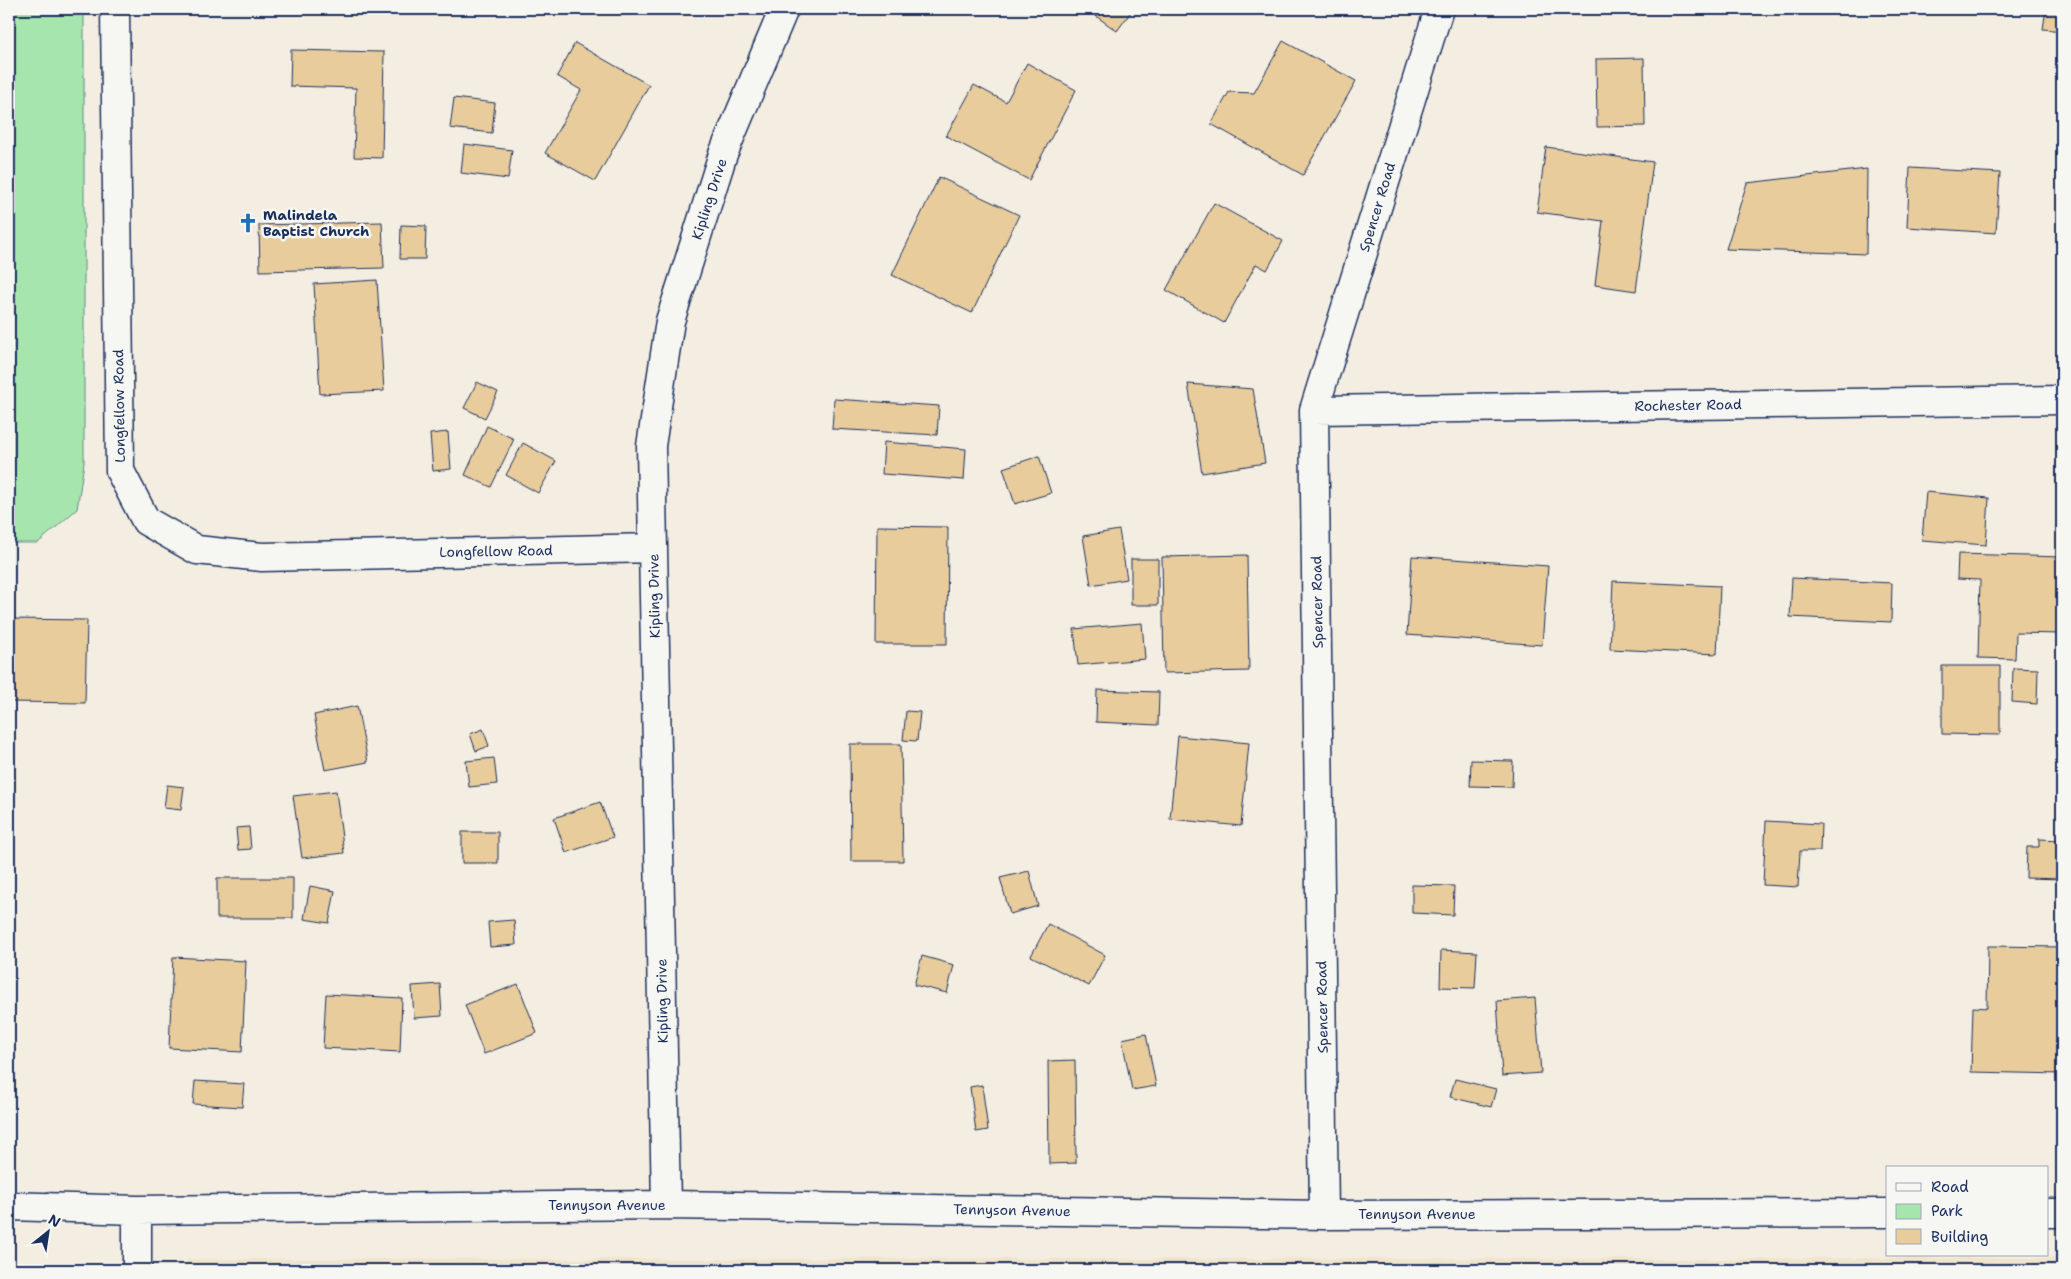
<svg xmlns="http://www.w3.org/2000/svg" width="2071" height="1279" viewBox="0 0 2071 1279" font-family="'Shantell Sans',sans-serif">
<rect width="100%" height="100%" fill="#f3eee1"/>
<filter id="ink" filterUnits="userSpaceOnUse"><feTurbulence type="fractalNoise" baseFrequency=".02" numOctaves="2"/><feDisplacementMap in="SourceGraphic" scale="10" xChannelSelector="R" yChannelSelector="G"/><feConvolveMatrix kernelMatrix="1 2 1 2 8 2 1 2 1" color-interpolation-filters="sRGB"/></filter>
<g filter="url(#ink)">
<path fill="#f0e4cc" d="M2062,1258v12h-1876l1,-11z"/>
<path fill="#a6e6ae" stroke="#608a86" d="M9,9h75v454l-7,46 -39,34h-29z"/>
<path fill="#e9cc9c" stroke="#1b2f5e" d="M1086,9h47l-16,22z
M2046,9h16v22l-19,-2z
M1283,41l73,40 -53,94 -92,-51 18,-32 25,1z
M575,43l74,42 -54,96 -50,-28 36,-63 -24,-14z
M291,50l93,2 -2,106 -28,-1 2,-69 -66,-2z
M1644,58l1,68 -48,1 -1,-68z
M1027,63l49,27 -47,90 -83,-44 28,-51 32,17z
M454,98l41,5 -3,30 -42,-5z
M464,144l48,6 -4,29 -47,-6z
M1546,147l107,15 -17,129 -41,-6 8,-64 -66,-9z
M1910,168l90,5 -4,60 -89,-6z
M1867,169l-1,85 -140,-5 21,-66z
M939,177l80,38 -47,98 -80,-38z
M1214,203l69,38 -16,29 -11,-6 -32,59 -58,-33z
M382,222l2,46 -124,3 -1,-46z
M401,225l25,1 -1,33h-25z
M377,280l7,111 -64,3 -6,-110z
M477,382l21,10 -13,26 -21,-10z
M1188,384l65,5 12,74 -63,10z
M834,399l105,7 -2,29 -105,-6z
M487,426l27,13 -23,48 -26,-12z
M448,432l3,37 -18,2 -3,-37z
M884,442l82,7 -2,31 -82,-6z
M523,443l33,18 -18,32 -32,-18z
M1039,456l12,37 -36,11 -12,-36z
M1926,492l63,6 -3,47 -64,-5z
M877,526l71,1 -1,117h-71z
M1119,530l8,49 -36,6 -8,-49z
M1958,554l104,3 -1,77 -45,-1 -1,26 -37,-1 2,-78 -23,-1z
M1247,555l2,116 -85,2 -2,-116z
M1412,556l136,10 -6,79 -135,-10z
M1131,559h27v46h-27z
M1792,578l100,5 -1,39 -101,-5z
M1613,581l107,5 -3,68 -107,-5z
M9,619l78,1 -2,83 -76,-1z
M1142,623l3,36 -67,6 -4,-36z
M1942,666h58v69l-58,-1z
M2013,668l25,1 -1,35 -25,-2z
M1097,690l62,2 -1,33 -62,-3z
M357,706l11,56 -43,8 -11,-55z
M906,711l14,1 -3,29 -14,-1z
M483,729l6,17 -13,5 -6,-17z
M1178,736l71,7 -8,83 -71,-7z
M850,744h51l2,117h-52z
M494,758l3,26 -28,3 -3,-26z
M1471,760l42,1 -1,26 -42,-1z
M167,785l17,2 -3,23 -17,-2z
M336,791l8,62 -42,5 -9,-62z
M600,802l13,35 -47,16 -12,-35z
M1766,821l55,3 -1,27h-20l-2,36 -35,-2z
M249,827l2,22 -13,1 -2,-22z
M462,832h36v31h-36z
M2039,839l23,1v39l-36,-1 1,-31h12z
M1029,871l9,35 -28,8 -10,-36z
M217,878h76v40h-76z
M1412,885l42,1 -1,29 -41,-2z
M310,886l25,5 -6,32 -25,-4z
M514,920l2,25 -26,2 -2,-25z
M1048,924l57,31 -16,31 -58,-30z
M1988,946l74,1v127l-91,-2 2,-65 14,1z
M1441,950l36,2 -2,36 -35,-1z
M922,956l32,9 -7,28 -33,-8z
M173,957l73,4 -4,91 -73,-4z
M440,984l2,32 -28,2 -2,-32z
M518,984l19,49 -53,21 -19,-49z
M326,994l76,4 -2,54 -77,-4z
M1535,998l6,75 -39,3 -5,-75z
M1146,1034l10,52 -24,4 -10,-51z
M1075,1060l1,103 -27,1 -1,-103z
M1455,1079l41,10 -5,18 -41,-10z
M195,1081l49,3 -2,23 -49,-3z
M982,1085l6,45 -12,2 -6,-45z"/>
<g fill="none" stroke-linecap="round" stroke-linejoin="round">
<defs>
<path id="street" d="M115,9l5,462 26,50 51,29 65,7 391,-9
M1314,410l748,-10
M666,1205l-15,-759 19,-125 53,-167 61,-145
M9,1206l128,4 529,-5 658,10 563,-2
M2047,1213h15
M1324,1215l-10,-805 125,-401
M137,1270v-60"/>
</defs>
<use href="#street" stroke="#1b2f5e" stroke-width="31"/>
<use href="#street" stroke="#f6f6f2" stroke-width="28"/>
</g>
</g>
<defs>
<symbol id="church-bare" viewBox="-9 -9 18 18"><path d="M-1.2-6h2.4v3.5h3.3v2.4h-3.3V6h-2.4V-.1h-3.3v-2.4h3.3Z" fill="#1f6fb2" stroke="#f6f6f2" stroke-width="2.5" paint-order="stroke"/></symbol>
</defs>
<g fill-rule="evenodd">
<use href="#church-bare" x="234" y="209" width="28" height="28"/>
</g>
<g text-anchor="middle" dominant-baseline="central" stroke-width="5" stroke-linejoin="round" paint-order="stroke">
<g font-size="14" fill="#1b2f5e" stroke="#f6f6f2">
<text transform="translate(709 199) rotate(-72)">Kipling Drive</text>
<text transform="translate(1377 207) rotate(-73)">Spencer Road</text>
<text transform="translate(1688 405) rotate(-1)">Rochester Road</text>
<text transform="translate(119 406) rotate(-91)">Longfellow Road</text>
<text transform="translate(496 551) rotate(-1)">Longfellow Road</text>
<text transform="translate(654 596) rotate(-91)">Kipling Drive</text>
<text transform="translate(1317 602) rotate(-91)">Spencer Road</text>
<text transform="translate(662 1001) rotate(-91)">Kipling Drive</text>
<text transform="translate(1322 1007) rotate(-91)">Spencer Road</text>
<text x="607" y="1205">Tennyson Avenue</text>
<text transform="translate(1012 1210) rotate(1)">Tennyson Avenue</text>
<text x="1417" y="1214">Tennyson Avenue</text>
</g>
<g font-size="14" font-weight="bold" fill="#1b2f5e" stroke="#f6f6f2" text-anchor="start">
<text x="263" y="215">Malindela<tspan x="263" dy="16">Baptist Church</tspan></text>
</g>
</g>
<rect width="2071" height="1279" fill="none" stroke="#f6f6f2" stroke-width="30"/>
<rect x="15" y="15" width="2041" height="1249" fill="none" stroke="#1b2f5e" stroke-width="2" filter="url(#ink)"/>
<rect x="1886" y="1166" width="162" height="90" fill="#f6f6f2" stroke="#9ea6b7"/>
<rect x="1896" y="1183" width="25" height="8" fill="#f6f6f2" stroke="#9ea6b7"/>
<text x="1931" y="1192" font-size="15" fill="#1b2f5e">Road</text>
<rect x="1896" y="1204" width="25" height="15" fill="#a6e6ae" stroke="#9ea6b7"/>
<text x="1931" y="1216" font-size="15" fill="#1b2f5e">Park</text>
<rect x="1896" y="1229" width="25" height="15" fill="#e9cc9c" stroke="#9ea6b7"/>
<text x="1931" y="1242" font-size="15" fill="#1b2f5e">Building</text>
<g transform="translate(48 1232) rotate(30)" stroke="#f6f6f2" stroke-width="4" paint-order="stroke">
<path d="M0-4L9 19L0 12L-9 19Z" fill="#1b2f5e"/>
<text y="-8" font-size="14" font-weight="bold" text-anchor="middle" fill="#1b2f5e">N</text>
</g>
</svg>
